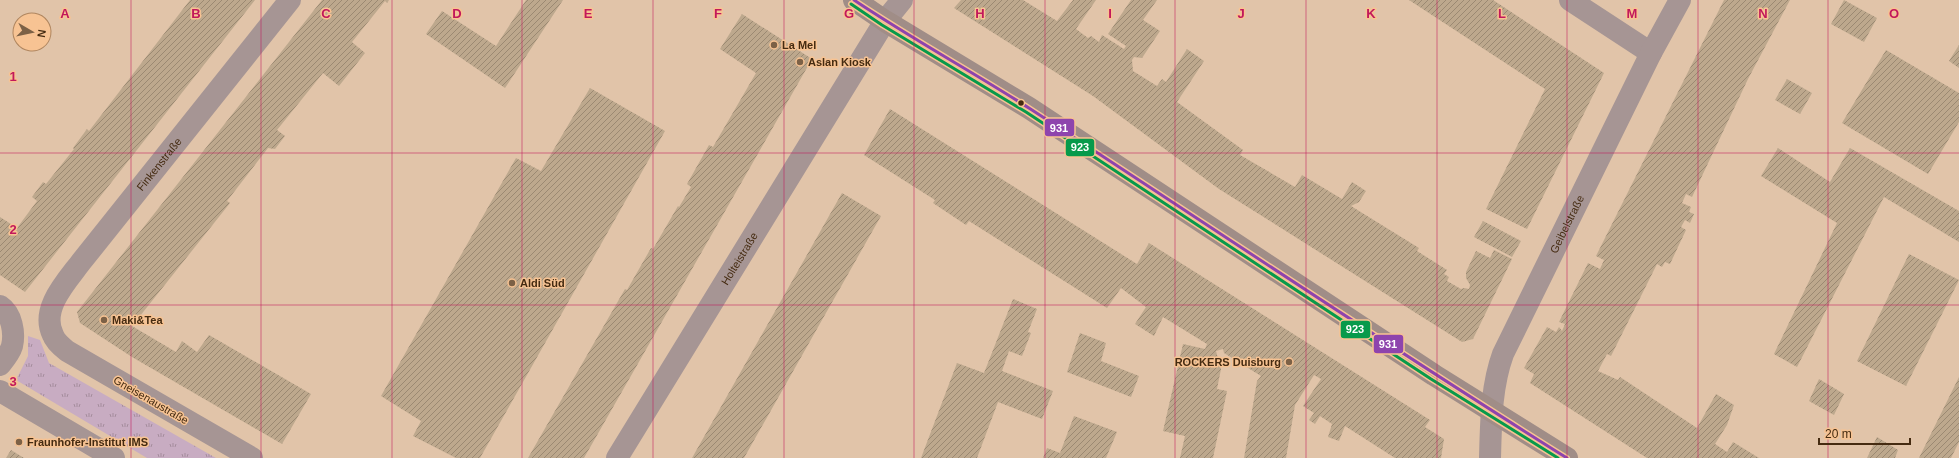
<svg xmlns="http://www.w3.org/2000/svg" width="1959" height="458" viewBox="0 0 1959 458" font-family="Arial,sans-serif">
<defs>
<pattern id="grass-tufts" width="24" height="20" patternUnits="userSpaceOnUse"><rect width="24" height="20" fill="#c8acc2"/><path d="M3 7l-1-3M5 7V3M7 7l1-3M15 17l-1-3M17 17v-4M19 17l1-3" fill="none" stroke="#a48c9c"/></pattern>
<pattern id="building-hatch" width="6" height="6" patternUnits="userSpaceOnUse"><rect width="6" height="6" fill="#bda88d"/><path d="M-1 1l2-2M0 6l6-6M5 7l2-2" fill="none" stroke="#9b8972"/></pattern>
</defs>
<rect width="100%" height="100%" fill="#e1c4a9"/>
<path fill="url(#grass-tufts)" d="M28,336l12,4 9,23 167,95h-69l-131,-78 12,-24z"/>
<path fill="url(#building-hatch)" d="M190,0h65l-230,292 -25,-17v-58l17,11 20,-27 -5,-4 11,-15 3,2 28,-35 -1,-1 14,-19 2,2z
M322,0h67l-2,3 -2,-2 -33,41 13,11 -26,33 -16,-13 -46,57 8,6 -10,13 -7,-1 -41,53 3,2 -98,123 44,26 6,-11 15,11 12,-17 102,59 -29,50 -150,-87 -52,-34 -3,-11z
M526,0h37l-58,88 -79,-54 16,-23 54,35z
M961,0h62l34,21 16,-21h23l-20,29 12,9 3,-2 8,6 3,-7 22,14 2,-3 -18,-12 23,-34h26l-14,20 17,11 -18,27 -8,-1 -2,3 1,11 24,15 5,-7 4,3 21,-33 17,12 -27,41 66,48 -3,5 55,32 7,-12 40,24 10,-17 14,9 -7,11 -8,4 68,42 -2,3 30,19 -3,4 5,3 -2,4 14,8 3,-1 5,1 1,-4 -4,-7v-6l10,-21 14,7 4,-8 18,9 -39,80 -11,3 -243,-153 -126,-93 -139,-88z
M1409,0h84l111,73 -77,156 -41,-20 59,-120z
M1724,0h66l-42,79 -56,118 -6,-3 -4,9 9,4 -2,5 5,2 -4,9 -5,-3 -4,7 5,3 -16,34 -5,-2 -3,5 -5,-3 -46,92 -4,-2 -9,17 20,9 2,-3 77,51 19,-34 18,11 -7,20 -12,19 12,8 6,-10 26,16h-112l-117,-75 4,-9 -10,-6 23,-41 9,5 3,-5 3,4 3,-7 -6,-2 29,-59 12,6 4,-9 -8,-4z
M1844,0l33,18 -13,24 -33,-18z
M742,14l70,45 -228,399h-56l97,-169 2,1 24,-42 2,1 25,-43 1,1 12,-20 -4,-3 22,-39 4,2 43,-74 -36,-24z
M1959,45v23l-10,-7z
M1886,50l73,43v29l-31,52 -86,-51z
M1787,79l25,14 -12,21 -25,-14z
M590,88l75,43 -185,327h-24l-43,-22 8,-15 -40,-25 135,-238 25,13z
M890,109l247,155 12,-21 281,177 -5,7 19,12 -3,19h-46l-50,-32 -6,15 -11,-4 4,-13 -12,-8 -5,8 -6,-4 5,-7 -11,-7 18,-27 -7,-4 -19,30 -9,53h-42l13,-77 4,-5 -37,-23 -1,-4 -7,2 5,18 -4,20 10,2 -14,67h-33l5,-22 -22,-5 20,-87 22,5 2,-5 -44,-27 -9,19 -19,-12 11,-17 -25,-19 -14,20 -138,-87 -3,4 -33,-22 2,-3 -71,-45z
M1778,148l52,34 20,-34 109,63v31l-75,-45 -87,170 -23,-13 63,-131 -76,-47z
M842,193l39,23 -59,104 -78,138h-52z
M1483,221l38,20 -9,16 -38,-20z
M1909,254l50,26 -53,106 -49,-25z
M1013,299l24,10 -9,23 3,1 -9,23 -13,-5 -7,20 51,20 -11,28 -44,-17 -21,56h-56l36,-95 27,10z
M1080,333l26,10 -5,18 38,15 -8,21 -64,-25z
M1959,377v65l-8,16h-32z
M1819,379l25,15 -10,21 -25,-14z
M1074,416l43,16 -11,26h-63l4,-10 13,5z
M1877,437l21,13 -3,8h-28z
M11,450l13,8h-18z"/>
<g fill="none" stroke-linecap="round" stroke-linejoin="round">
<g stroke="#a69594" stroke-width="22">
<path d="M1570,0l81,53"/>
<path d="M0,306c12,8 15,27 12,40 -2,7 -8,14 -12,19"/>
<path d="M0,391l114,67"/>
<path id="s1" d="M252,458l-185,-107c-5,-4 -12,-10 -14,-16 -13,-26 13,-53 28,-73l209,-262"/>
<path id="s2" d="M617,458l268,-437 17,-21"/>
<path id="s3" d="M1490,458c1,-35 1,-71 13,-104l148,-301 29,-53"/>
</g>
<path stroke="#a08d87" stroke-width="22" d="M854,0l31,21 144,87 405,267 133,83"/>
<defs>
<path id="bus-1" d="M854,0c58,39 119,72 178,110 178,116 354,235 535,348"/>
<path id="bus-2" d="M851,4l31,21 144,87 405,267 127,79"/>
</defs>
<use href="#bus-1" stroke="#f7c393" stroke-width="6"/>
<use href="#bus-2" stroke="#f7c393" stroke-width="6"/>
<use href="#bus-1" stroke="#8e44ad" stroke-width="3"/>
<use href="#bus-2" stroke="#079a4b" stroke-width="3"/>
</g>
<path fill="none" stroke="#c2185b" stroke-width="1" stroke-opacity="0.55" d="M131,0v458M261,0v458M392,0v458M522,0v458M653,0v458M784,0v458M914,0v458M1045,0v458M1175,0v458M1306,0v458M1437,0v458M1567,0v458M1698,0v458M1828,0v458M0,153h1959M0,305h1959"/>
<g fill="#7c6146" stroke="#f7c393" stroke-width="1.5">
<circle cx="774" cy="45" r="4"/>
<circle cx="800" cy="62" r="4"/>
<circle cx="512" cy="283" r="4"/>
<circle cx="104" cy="320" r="4"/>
<circle cx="1289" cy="362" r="4"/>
<circle cx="19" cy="442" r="4"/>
</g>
<circle fill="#452b11" stroke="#f7c393" stroke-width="1.5" cx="1021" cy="103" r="3.5"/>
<g text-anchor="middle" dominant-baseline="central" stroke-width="3" stroke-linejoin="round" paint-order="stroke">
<g font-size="11" font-weight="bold" fill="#452b11" stroke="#f7c393" text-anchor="start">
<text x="782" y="45">La Mel</text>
<text x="808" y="62">Aslan Kiosk</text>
<text x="520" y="283">Aldi Süd</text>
<text x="112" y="320">Maki&amp;Tea</text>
<text x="1281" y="362" text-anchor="end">ROCKERS Duisburg</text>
<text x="27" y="442">Fraunhofer-Institut IMS</text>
</g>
<g font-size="11" fill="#452b11" stroke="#f7c393">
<text stroke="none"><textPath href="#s1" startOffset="443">Finkenstraße</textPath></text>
<text stroke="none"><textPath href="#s3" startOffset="250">Geibelstraße</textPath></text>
<text stroke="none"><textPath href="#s2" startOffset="234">Holteistraße</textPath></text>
<text transform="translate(151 400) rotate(30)">Gneisenaustraße</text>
</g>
</g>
<g font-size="13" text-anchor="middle" font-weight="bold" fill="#c2185b" stroke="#f7c393" stroke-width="3" stroke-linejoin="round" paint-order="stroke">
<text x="65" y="18">A</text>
<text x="196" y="18">B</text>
<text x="326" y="18">C</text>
<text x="457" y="18">D</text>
<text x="588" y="18">E</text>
<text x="718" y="18">F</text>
<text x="849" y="18">G</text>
<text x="980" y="18">H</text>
<text x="1110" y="18">I</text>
<text x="1241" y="18">J</text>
<text x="1371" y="18">K</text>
<text x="1502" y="18">L</text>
<text x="1632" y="18">M</text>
<text x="1763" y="18">N</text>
<text x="1894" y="18">O</text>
<text x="13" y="81">1</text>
<text x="13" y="234">2</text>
<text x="13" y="386">3</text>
</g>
<g stroke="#f7c393" stroke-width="1.5">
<rect x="1044" y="118" width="31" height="19" rx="4" fill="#8e44ad"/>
<rect x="1065" y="138" width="30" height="19" rx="4" fill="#079a4b"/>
<rect x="1340" y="320" width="31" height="19" rx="4" fill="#079a4b"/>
<rect x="1373" y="334" width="31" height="20" rx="4" fill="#8e44ad"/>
</g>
<g font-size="11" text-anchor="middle" font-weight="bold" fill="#fff">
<text x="1059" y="132">931</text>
<text x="1080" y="151">923</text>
<text x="1355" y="333">923</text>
<text x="1388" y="348">931</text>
</g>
<g transform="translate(32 32) rotate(99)"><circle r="19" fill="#f7c393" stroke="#b0865f"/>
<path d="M0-3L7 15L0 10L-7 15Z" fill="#7c6146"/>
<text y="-6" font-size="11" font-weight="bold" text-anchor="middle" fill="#452b11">N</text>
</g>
<path d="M1819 438v6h91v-6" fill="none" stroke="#452b11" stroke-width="2"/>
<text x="1825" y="438" font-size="12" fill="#452b11" stroke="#f7c393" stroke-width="3" paint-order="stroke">20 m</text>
</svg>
